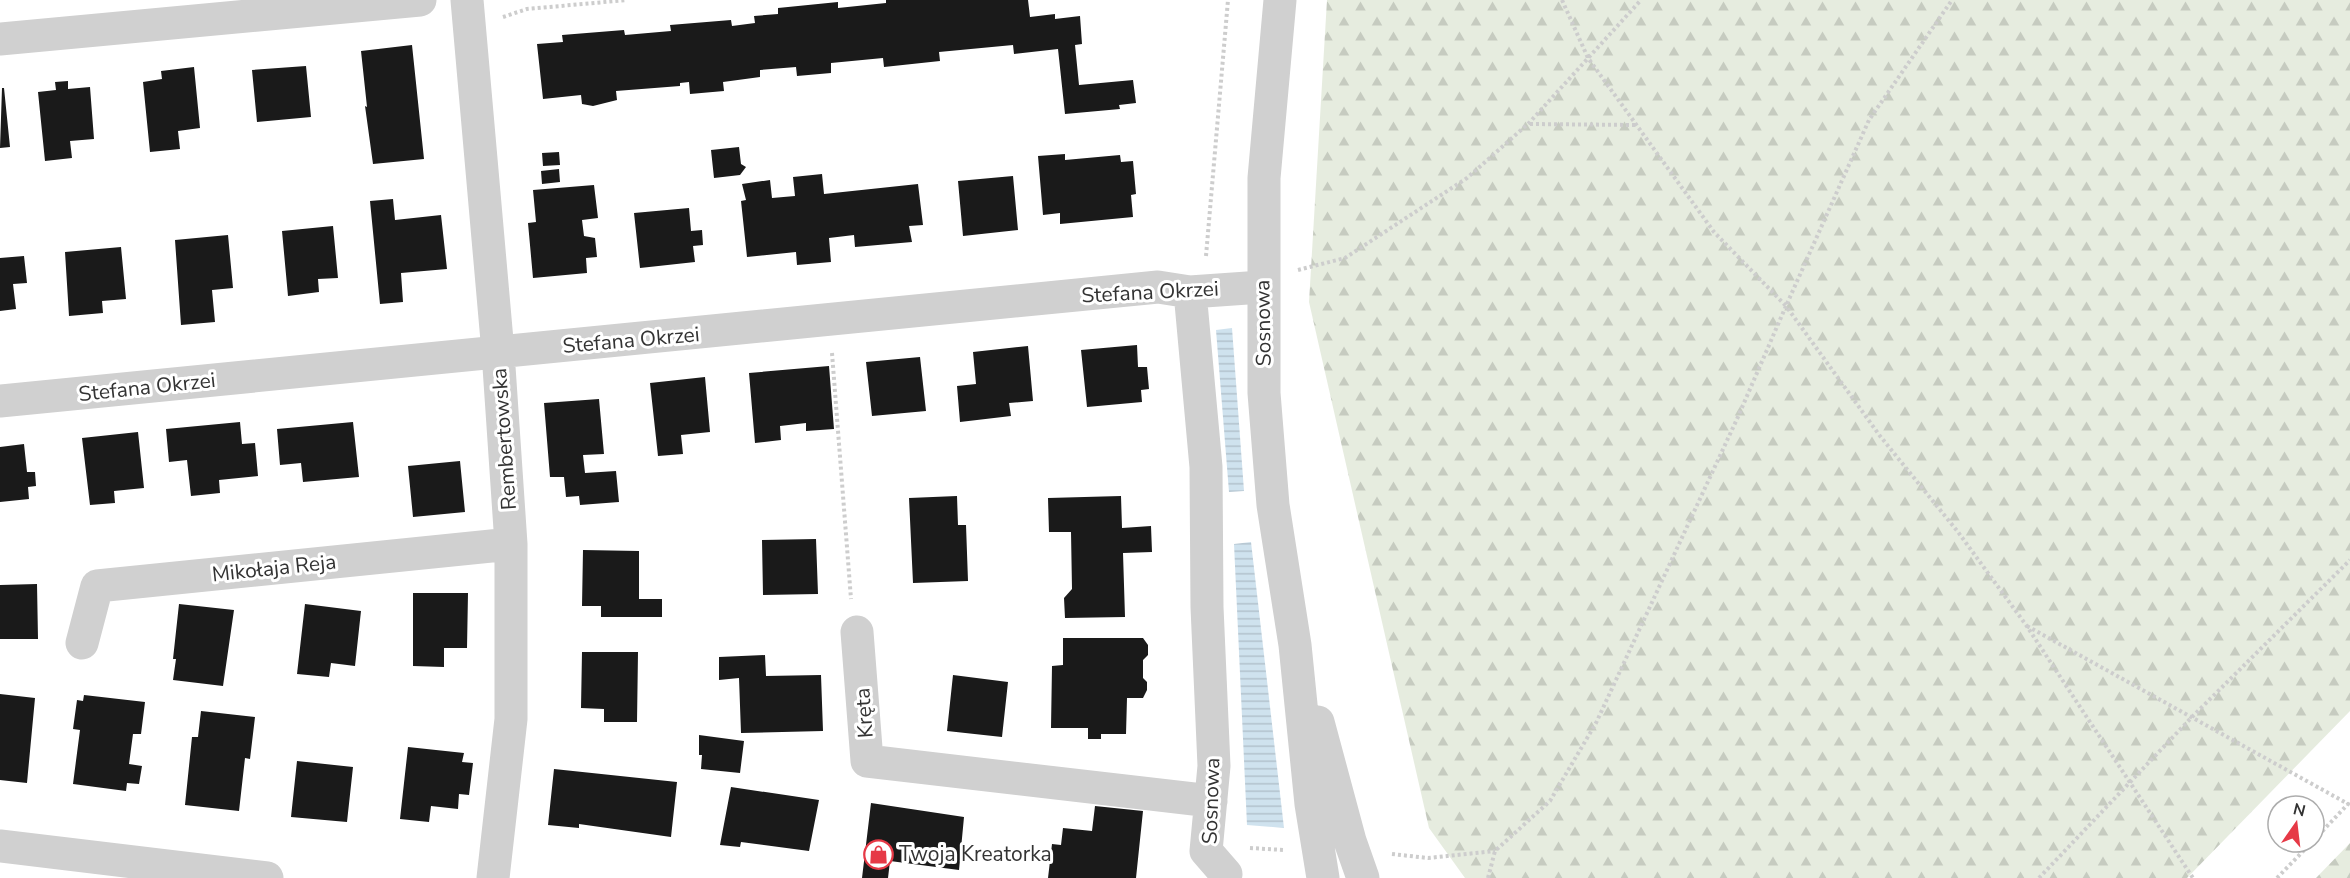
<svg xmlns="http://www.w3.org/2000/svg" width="2350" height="878" viewBox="0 0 2350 878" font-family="'Nunito Sans',sans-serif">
<defs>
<pattern id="forest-firs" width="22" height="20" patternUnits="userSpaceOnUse" patternTransform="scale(1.5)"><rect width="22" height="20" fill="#e6ecdf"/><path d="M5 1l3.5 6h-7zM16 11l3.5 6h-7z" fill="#c6cbc0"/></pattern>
<pattern id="water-rules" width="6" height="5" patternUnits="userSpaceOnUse" patternTransform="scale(1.5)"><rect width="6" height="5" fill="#cfe2ee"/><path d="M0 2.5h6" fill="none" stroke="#b2c2cd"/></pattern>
</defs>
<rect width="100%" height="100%" fill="#fff"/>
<path fill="url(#forest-firs)" d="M1327,0h1023v711l-163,167h-722l-36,-50 -120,-526z
M2350,843v35h-34z"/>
<path fill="url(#water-rules)" d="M1232,328l12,163 -15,1 -13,-162z
M1251,542l33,286 -37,-3 -13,-281z"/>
<path fill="#1a1a1a" d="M886,0h142l2,17 25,-3v5l25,-3 2,28 -7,1 4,40 54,-5 3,23 -17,2 1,4 -55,5 -7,-65 -44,5 -1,-9 -74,7 1,9 -56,6 -1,-9 -52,5v10l-34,3 -1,-9 -36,3v7l-37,5 1,9 -34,3 -1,-12 -9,1v3l-64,5 1,9 -24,6 -11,-2 -1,-9 -38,4 -6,-55 26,-2 -1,-7 62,-5 1,5 46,-4 -1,-6 61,-5 1,6 23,-3 -1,-7 24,-2v-6l60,-6v6l48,-5z
M412,45l12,114 -51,5 -8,-58 2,1 -6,-56z
M306,66l5,51 -54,5 -5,-52z
M194,67l6,61 -22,3 2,18 -30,3 -7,-70 19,-3 -1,-8z
M68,81v8l22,-2 4,52 -24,2 2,17 -27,3 -7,-69 18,-2 -1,-8z
M2,88h2l6,59 -10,1z
M739,147l2,17 5,3 -6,8 -26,3 -3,-28z
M559,152l1,13 -17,1 -1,-13z
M1065,154v6l55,-5 1,7 12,-1 3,33 -5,1 2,22 -73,7v-11l-17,2 -5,-59z
M559,169l1,13 -18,2 -1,-13z
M822,174l2,20 94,-10 5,41 -14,1 3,16 -57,5 -1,-12 -25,3 2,24 -34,3 -1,-13 -49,5 -6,-56 5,-1 -4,-16 28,-4 2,18 23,-2 -2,-19z
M1013,176l5,54 -55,6 -5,-55z
M594,185l4,33 -16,2 2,16 11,2 2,19 -11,1 1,15 -54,5 -5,-55 8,-1 -3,-32z
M393,199l2,21 46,-5 6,54 -46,4 2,29 -23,2 -10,-103z
M689,208l2,23 11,-1 1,15 -10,1 2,16 -55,6 -6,-55z
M333,226l5,52 -20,1 1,13 -31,4 -6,-65z
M228,235l5,53 -21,2 3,32 -34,3 -6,-85z
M121,247l5,52 -24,2 1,12 -34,3 -4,-64z
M24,256l3,27 -14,1 3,25 -16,2v-53z
M1137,345l1,22h9l2,22 -8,1 1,12 -55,5 -6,-57z
M1028,346l5,55 -24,2 2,13 -51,6 -3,-36 19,-2 -3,-32z
M920,357l6,54 -54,5 -6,-54z
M829,366l5,63 -28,2v-8l-26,3 1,14 -26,3 -6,-70z
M705,377l5,55 -29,3 2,19 -25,2 -8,-73z
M599,399l5,55 -21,1 2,18 31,-2 3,31 -39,3 -1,-9 -13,1 -2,-20h-14l-6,-74z
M240,422l2,22 13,-1 3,33 -39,4 1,13 -29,3 -4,-36 -18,2 -3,-33z
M353,422l6,55 -56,5 -2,-19 -21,2 -3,-36z
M138,432l6,56 -30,3 1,12 -25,2 -8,-67z
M24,444l3,28h8l1,14 -8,1 1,12 -29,3v-55z
M460,461l5,51 -52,5 -5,-51z
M957,496l1,29h8l2,56 -55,2 -4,-85z
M1121,496l1,32 29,-2 1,26 -29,1 2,64 -60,1 -1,-20 8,-9 -1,-57h-22l-1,-34z
M816,539l2,55 -55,1 -1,-55z
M583,550l56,1v48h23v18h-61v-11h-19z
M37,584l1,55h-38v-54z
M413,593h55l-1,55h-23v19l-31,-1z
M179,604l55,6 -11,76 -50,-6 3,-21h-3z
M305,604l56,7 -6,55 -24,-3 -2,14 -32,-3z
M1063,638h80l5,7v10l-5,5v18l4,4v8l-4,8h-16l-1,36h-25v5h-13v-11h-37l1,-62 11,-1z
M582,652h56l-1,70h-33v-13l-23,-1z
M765,655l1,21 55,-1 2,56 -82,2 -2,-55 -20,2v-23z
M953,675l55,7 -6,55 -55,-6z
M0,694l35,4 -8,85 -27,-3z
M84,695l61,7 -4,32h-8l-4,30 13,2 -3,18 -12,-1 -1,8 -53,-7 7,-54 -7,-1 4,-29 6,1z
M201,711l54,6 -5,42 -5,-1 -6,53 -54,-6 7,-68h6z
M699,735l45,6 -4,32 -39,-4 1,-14h-3z
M408,747l56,6 -2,9 11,1 -4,32 -10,-1 -1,15 -27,-3 -2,16 -29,-3z
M297,761l56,6 -6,55 -56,-5z
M554,769l123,13 -6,55 -92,-13v4l-31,-3z
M731,787l88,13 -10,51 -68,-9 -1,5 -20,-2z
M871,803l93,14 -5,53 -69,-9 -2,17h-26z
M1095,806l48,5 -7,67h-88l4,-34 9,1 2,-17 29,3z"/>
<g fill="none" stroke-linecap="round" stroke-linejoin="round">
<path stroke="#cdcdcd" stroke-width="4" stroke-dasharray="3 3" stroke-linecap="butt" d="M1562,0l26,58 126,174 72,74 83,-186 83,-120
M503,17l24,-8 100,-9
M1530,124l106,1
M1206,256l22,-256
M1298,270l47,-12 122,-80 62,-55 112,-123
M832,353l19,246
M2027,626l323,179
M2314,840l35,-37
M1250,848l34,2
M1392,854l36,4 67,-7
M1488,878l7,-27 55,-50 46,-78 141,-304 49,-113 94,130 78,96 68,93 167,253
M2039,878l153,-161 158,-157
M2277,878l35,-36"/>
<path stroke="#d0d0d0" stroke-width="33" d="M467,0l31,352 13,192v175l-18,159
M0,39l420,-39
M1190,292l16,175 1,140 7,159 -8,85 20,23
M0,401l1158,-114 32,5 72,-5
M857,632l10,129 344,40
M82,643l15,-57 414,-42"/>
<path stroke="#d0d0d0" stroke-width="33" d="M1280,0l-16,178v215l9,112 22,140 16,159 12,74
M1318,722l32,119 13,37
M0,846l267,32"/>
</g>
<defs>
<symbol id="shop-ring" viewBox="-11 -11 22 22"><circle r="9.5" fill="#fff" stroke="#e63946" stroke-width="1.5"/><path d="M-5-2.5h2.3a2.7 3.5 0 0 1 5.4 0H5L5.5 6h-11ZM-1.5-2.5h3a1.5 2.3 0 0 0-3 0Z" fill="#e63946"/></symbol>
</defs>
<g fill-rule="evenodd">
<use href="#shop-ring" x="862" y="838" width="33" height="33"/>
</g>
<g text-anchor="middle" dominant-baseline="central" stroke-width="6" stroke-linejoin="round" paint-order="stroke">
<g font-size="21" fill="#333" stroke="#fff">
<text transform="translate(1150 292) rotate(-3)">Stefana Okrzei</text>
<text transform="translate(1263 323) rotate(-91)">Sosnowa</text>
<text transform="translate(631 340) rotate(-5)">Stefana Okrzei</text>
<text transform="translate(147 387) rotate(-6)">Stefana Okrzei</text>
<text transform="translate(504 439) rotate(-94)">Rembertowska</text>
<text transform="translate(274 568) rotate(-6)">Mikołaja Reja</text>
<text transform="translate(864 713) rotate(-94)">Kręta</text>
<text transform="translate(1211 801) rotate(-88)">Sosnowa</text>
</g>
<g font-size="21" fill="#333" stroke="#fff" text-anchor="start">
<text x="899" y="854">Twoja Kreatorka</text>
</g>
</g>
<g transform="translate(2296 824) rotate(14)"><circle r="28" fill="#ffffff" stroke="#adadad" stroke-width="1.5"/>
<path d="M0-4.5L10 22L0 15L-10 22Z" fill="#e63946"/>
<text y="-9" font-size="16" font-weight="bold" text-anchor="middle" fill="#333333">N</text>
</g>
</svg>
